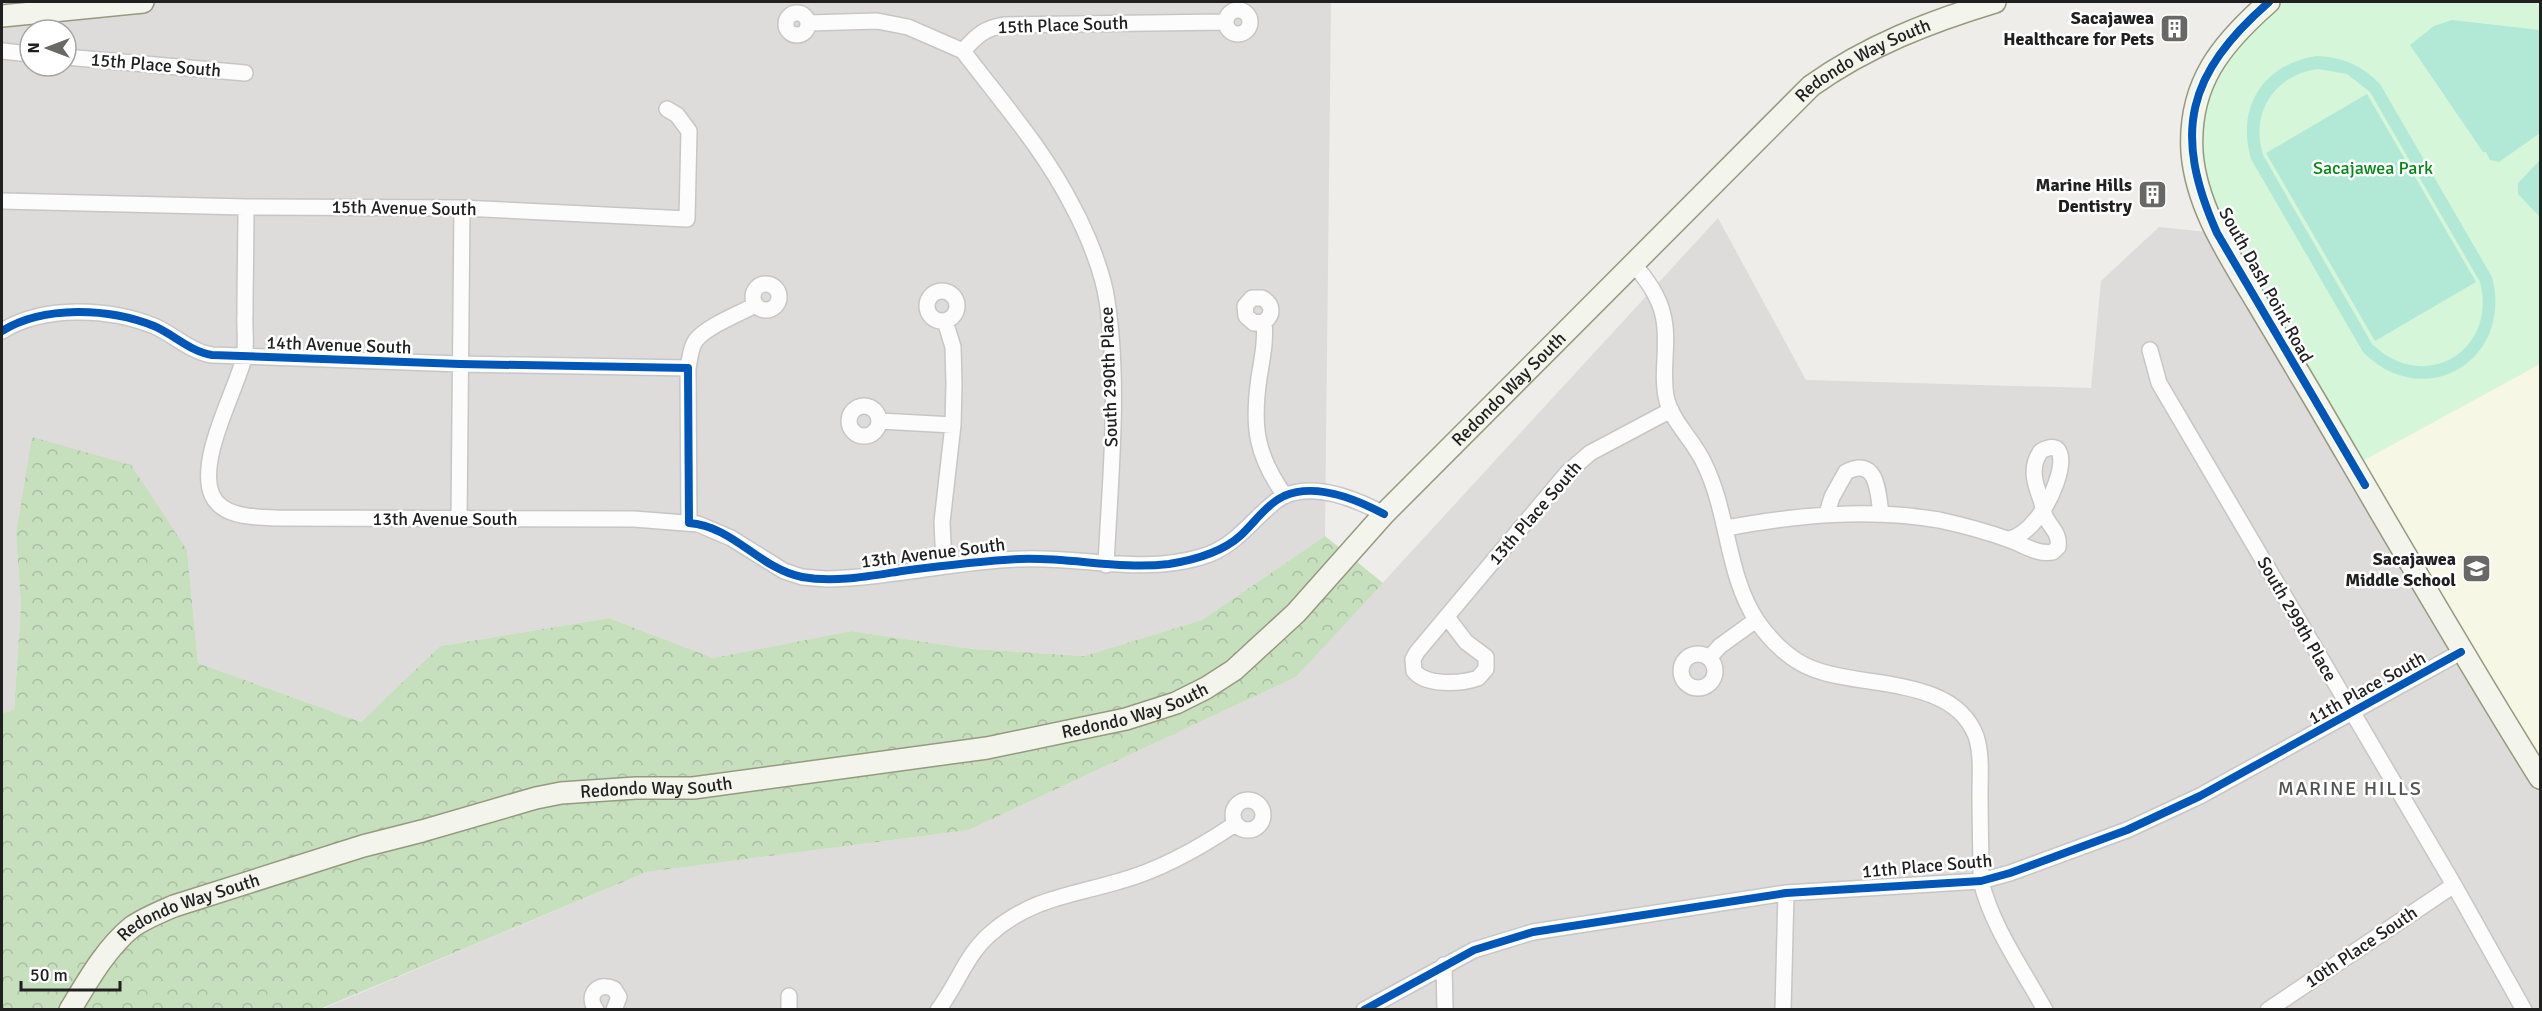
<svg xmlns="http://www.w3.org/2000/svg" width="2542" height="1011" viewBox="0 0 2542 1011" font-family="Signika,sans-serif">
<defs>
<pattern id="forest-crowns" width="20" height="18" patternUnits="userSpaceOnUse" patternTransform="scale(1.5)"><rect width="20" height="18" fill="#c6dfbc"/><path d="M2 6a3 3 0 1 1 6 0M12 15a3 3 0 1 1 6 0" fill="none" stroke="#aabfa1"/></pattern>
</defs>
<rect width="100%" height="100%" fill="#eeede9"/>
<path fill="#dddcda" fill-rule="evenodd" d="M2,2h1329l-6,534 -123,84 -118,36 -111,-7 -122,-18 -138,27 -104,-40 -169,28 -79,76 -163,-59 -11,-113 -171,-16 5,71 -7,105 -12,3zM30,30h36v36h-36z
M1718,218l88,162 285,8 10,-107 58,-54 58,6 323,545v231l-2220,1 327,-138 322,-42 327,-153z"/>
<path fill="#f6f7e5" d="M2540,364v414l-187,-312z"/>
<path fill="url(#forest-crowns)" d="M32,437l99,28 56,85 11,113 163,59 79,-76 169,-28 104,40 138,-27 122,18 111,7 118,-36 123,-84 58,47 -87,94 -327,153 -322,42 -327,137h-318v-296l12,-3 7,-105 -5,-71z"/>
<path fill="#d5f6d8" d="M2269,2h271v362l-187,102 -146,-256 -12,-105z"/>
<path fill="#b1e9d6" fill-rule="evenodd" d="M2452,20l88,10v103l-41,29 -9,-2 -4,-8h-3l-73,-107 24,-19z
M2317,56c26,1 46,10 63,28l112,193c22,83 -68,137 -129,75l-112,-193c-15,-52 12,-95 66,-103zM2318,69l29,5 23,18 110,190c18,69 -56,113 -108,62l-109,-189c-13,-42 11,-80 55,-86z
M2367,94l109,188 -101,59 -109,-188z
M2540,160v57l-22,-23v-11z"/>
<g fill="none" stroke-linecap="round" stroke-linejoin="round">
<defs>
<path id="street" d="M1226 22a12 12 0 1 1 24 0a12 12 0 1 1-24 0Z
M786 24a11 11 0 1 1 22 0a11 11 0 1 1-22 0Z
M808,23l69,-2 31,6 55,24c14,-16 22,-23 42,-26l221,-3
M2,51l28,3
M963,51c38,50 82,100 110,156 14,26 30,65 34,94 13,85 3,179 -1,264
M66,57l179,16
M2,201l244,6 216,1 225,11 2,-88 -12,-16 -10,-6
M246,207c0,36 -1,71 -1,106 -1,14 2,31 -1,45 -9,35 -47,102 -32,137 10,23 44,22 65,23l357,1 64,5 33,14 53,33 18,6 24,2c65,-1 129,-18 194,-20 62,-3 119,16 181,-2 25,-7 40,-23 58,-41 8,-7 16,-16 25,-20 32,-14 72,3 100,18
M1634,264c12,15 25,32 29,51 7,28 -3,58 4,86 7,23 27,40 37,62 25,50 22,111 53,158 13,19 33,39 54,47 50,21 142,7 165,68 6,18 4,40 4,58 0,29 1,58 1,87 11,46 41,87 64,129
M753 297a13 13 0 1 1 26 0a13 13 0 1 1-26 0Z
M927 306a15 15 0 1 1 30 0a15 15 0 1 1-30 0Z
M1264,322l-10,1 -8,-7 -1,-10 7,-8h10c11,6 12,17 2,24 2,19 -2,37 -5,56 -7,49 -3,77 26,118
M2,331c42,-26 107,-23 152,-5 19,8 37,26 58,29l248,9 228,4
M2150,350l9,33 295,502 70,125
M849 421a15 15 0 1 1 30 0a15 15 0 1 1-30 0Z
M880,421l73,4
M1827,513l5,-16 14,-25c32,-16 32,21 35,42
M459,519l3,-311
M689,523l-1,-155c2,-9 2,-20 8,-28 11,-14 43,-26 59,-35
M1726,528c71,-13 142,-20 213,-8 23,5 49,12 71,20 14,5 28,15 43,12l5,-5c2,-13 -6,-18 -12,-29 -3,-5 -3,-12 -5,-18 -6,-16 -12,-33 0,-49 43,-24 8,80 -32,88
M944,565l-2,-43 11,-97 1,-41 -1,-37 -8,-26
M1447,617l19,25 20,15v12l-8,9c-17,6 -52,8 -64,-7l-1,-12 4,-7 150,-179 23,-20 81,-43
M1681 671a17 17 0 1 1 34 0a17 17 0 1 1-34 0Z
M1709,658l11,-12 36,-26
M1233 815a15 15 0 1 1 30 0a15 15 0 1 1-30 0Z
M1444,965l1,45
M789,996v14
M596,1010c-11,-15 3,-29 18,-21l5,8 -5,13
M938,1010c19,-25 28,-55 52,-76 41,-36 80,-38 130,-53 40,-11 81,-34 115,-57
M1364,1010l110,-60 59,-18 253,-39 195,-12 29,-8 117,-43 73,-34 261,-144
M1783,1010l3,-117
M2268,1010l186,-125"/>
<g id="secondary">
<path d="M2269,2c-48,42 -81,82 -77,150 4,55 38,105 66,152 20,34 40,67 60,101 73,125 145,250 222,373"/>
<path d="M2,16l141,-14"/>
<path id="s1" d="M70,1010c17,-28 36,-62 62,-83 13,-9 28,-15 42,-21l189,-60 59,-15 114,-33 25,-5 75,-5h57l294,-40 139,-29 50,-16 30,-15 28,-18 62,-57 88,-99 427,-428c56,-40 118,-64 184,-84"/>
</g>
</defs>
<use href="#street" stroke="#c7c6c5" stroke-width="18"/>
<use href="#secondary" stroke="#959a7f" stroke-width="24"/>
<use href="#street" stroke="#fcfcfc" stroke-width="15"/>
<use href="#secondary" stroke="#f3f5ec" stroke-width="21"/>
<defs>
<path id="cycleway" d="M2269,2c-82,72 -97,130 -52,231l148,252
M2,331c42,-26 107,-23 152,-5 19,8 37,26 58,29l248,9 228,4 1,155c44,3 71,46 113,54 33,6 68,-1 100,-6 39,-5 78,-10 118,-12 50,-2 99,11 149,5 25,-4 52,-11 71,-28 14,-13 27,-32 44,-40 32,-14 72,3 100,18
M1364,1010l110,-60 59,-18 253,-39 195,-12 29,-8 117,-43 73,-34 261,-144"/>
</defs>
<use href="#cycleway" stroke="#fff" stroke-width="11"/>
<use href="#cycleway" stroke="#0057b8" stroke-width="8"/>
</g>
<defs>
<symbol id="building-square" viewBox="-11 -11 22 22"><rect x="-9" y="-9" width="18" height="18" rx="4" fill="#686866" stroke="#fff"/><path d="M-4-6H4V6H1V3H-1V6H-4ZM-2.5-4.3h1.7v1.8h-1.7ZM.8-4.3h1.7v1.8H.8ZM-2.5-1h1.7V.8h-1.7ZM.8-1h1.7V.8H.8Z" fill="#fff"/></symbol>
<symbol id="school-square" viewBox="-11 -11 22 22"><rect x="-9" y="-9" width="18" height="18" rx="4" fill="#686866" stroke="#fff"/><path d="M0-5L7-2L0 1L-7-2ZM-4 1L0 2.5L4 1V4Q0 6-4 4Z" fill="#fff"/></symbol>
</defs>
<g fill-rule="evenodd">
<use href="#building-square" x="2158" y="12" width="33" height="33"/>
<use href="#building-square" x="2136" y="178" width="33" height="33"/>
<use href="#school-square" x="2460" y="552" width="33" height="33"/>
</g>
<g text-anchor="middle" dominant-baseline="central" stroke-width="5" stroke-linejoin="round" paint-order="stroke">
<g font-size="18" font-weight="bold" fill="#202020" stroke="#fff" text-anchor="end">
<text x="2154" y="18">Sacajawea<tspan x="2154" dy="21">Healthcare for Pets</tspan></text>
<text x="2132" y="185">Marine Hills<tspan x="2132" dy="21">Dentistry</tspan></text>
<text x="2456" y="559">Sacajawea<tspan x="2456" dy="21">Middle School</tspan></text>
</g>
<g font-size="18" fill="#202020" stroke="#fff">
<text transform="translate(1063 25) rotate(-2)">15th Place South</text>
<text stroke="none"><textPath href="#s1" startOffset="2124">Redondo Way South</textPath></text>
<text transform="translate(156 65) rotate(5)">15th Place South</text>
<text transform="translate(404 208) rotate(1)">15th Avenue South</text>
<text transform="translate(2266 285) rotate(61)">South Dash Point Road</text>
<text transform="translate(339 345) rotate(2)">14th Avenue South</text>
<text transform="translate(1109 377) rotate(-92)">South 290th Place</text>
<text stroke="none"><textPath href="#s1" startOffset="1638">Redondo Way South</textPath></text>
<text transform="translate(1535 513) rotate(-49)">13th Place South</text>
<text x="445" y="519">13th Avenue South</text>
<text transform="translate(933 553) rotate(-7)">13th Avenue South</text>
<text transform="translate(2297 619) rotate(60)">South 299th Place</text>
<text transform="translate(2367 688) rotate(-29)">11th Place South</text>
<text stroke="none"><textPath href="#s1" startOffset="1136">Redondo Way South</textPath></text>
<text stroke="none"><textPath href="#s1" startOffset="650">Redondo Way South</textPath></text>
<text transform="translate(1927 866) rotate(-5)">11th Place South</text>
<text stroke="none"><textPath href="#s1" startOffset="164">Redondo Way South</textPath></text>
<text transform="translate(2361 947) rotate(-34)">10th Place South</text>
</g>
<g font-size="18" fill="#048919" stroke="#fff">
<text x="2373" y="168">Sacajawea Park</text>
</g>
<g font-size="20" letter-spacing="1.5" fill="#535353" stroke="#fff">
<text x="2350" y="788">MARINE HILLS</text>
</g>
</g>
<rect width="2542" height="1011" fill="none" stroke="#202020" stroke-width="6"/>
<g transform="translate(48 48) rotate(270)"><circle r="28" fill="#ffffff" stroke="#a6a6a6" stroke-width="1.5"/>
<path d="M0-4.5L10 22L0 15L-10 22Z" fill="#686866"/>
<text y="-9" font-size="16" font-weight="bold" text-anchor="middle" fill="#202020">N</text>
</g>
<path d="M21 981v9h99v-9" fill="none" stroke="#202020" stroke-width="3"/>
<text x="30" y="981" font-size="18" fill="#202020" stroke="#ffffff" stroke-width="4.5" paint-order="stroke">50 m</text>
</svg>
